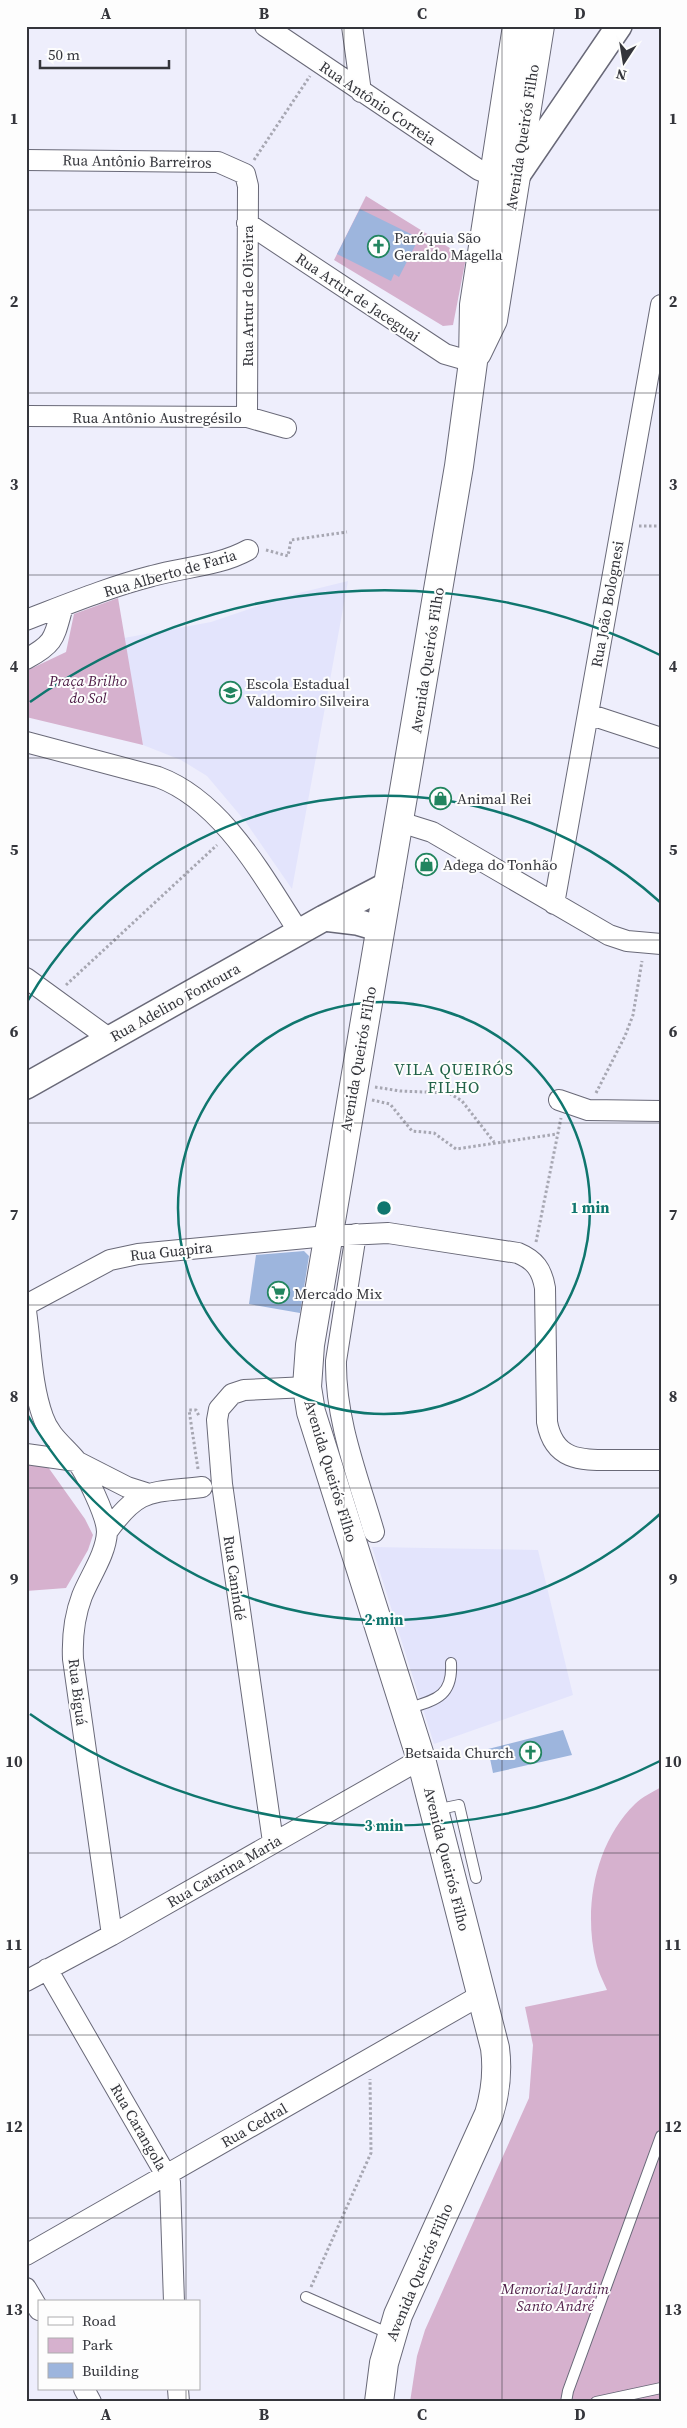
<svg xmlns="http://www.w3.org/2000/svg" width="687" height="2428" viewBox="0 0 687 2428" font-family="'Source Serif 4',serif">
<rect width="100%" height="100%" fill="#eeeefc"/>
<path fill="#e3e4fc" d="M348,581l-56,308 -47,-68 -38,-45 -26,-16 -38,-15 -19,-107 87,-16 80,-27z
M372,1547l166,3 35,145 -139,49z"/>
<path fill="#d6b1ce" d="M366,196l100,62 -13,67 -10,1 -109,-66z
M118,598l25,147 -117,-28v-46l40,-19 8,-38z
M26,1465l22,2 37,52 8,16 -5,15 -22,38 -40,3z
M661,1787v615h-251l7,-46 8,-26 104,-232 4,-53 -8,-38 82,-17c-4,-9 -9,-19 -11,-28 -13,-54 -1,-119 39,-158 7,-7 18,-12 26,-17z"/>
<path fill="#9db5dd" d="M360,209l59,29 -20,39 -5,-3 -3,7 -54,-27z
M304,1251l5,5 -9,57 -51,-9 7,-49z
M563,1730l9,25 -79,18 -5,-24z"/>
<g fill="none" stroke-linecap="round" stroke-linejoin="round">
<defs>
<path id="service" d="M407,1709c28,-9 46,-12 44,-46
M435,1810l24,-5 17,73
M306,2297l84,37
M566,2402l2,-11 93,-255
M596,2402l65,-14"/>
<path id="minor" d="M265,26l214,144 15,6
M352,26l9,66
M26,160l192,2 27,12 3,12 -1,231
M247,223l198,131 28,8
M26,416l221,1 39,11
M26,620c42,-16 83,-33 126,-44 32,-9 67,-10 96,-26
M26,659c30,-16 28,-22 37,-53
M588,714l73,24
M26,742l132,35c65,24 105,100 141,155
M400,822l32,10 177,103 18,6 34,3
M554,904l107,-599
M26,978l84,61
M559,1100l29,10 73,1
M356,1234l-20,127c-1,59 22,116 38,171
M26,1305l84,-45 28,-6 189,-18 61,-3 130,20c17,7 24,17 27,35l2,134c7,39 34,38 66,38 16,0 32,0 48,0
M26,1311c5,34 5,73 17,106 6,18 20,28 32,42 10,12 32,57 32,73 -1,22 -17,44 -25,64 -8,21 -10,41 -9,63l39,276
M26,1454l50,7 51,26 19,6
M107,1532c32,-45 43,-39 95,-45
M273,1842l-51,-358 -5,-64 2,-11 13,-15 12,-4 63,-3
M47,1969l123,213 4,120
M26,1981l86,-46 309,-176
M26,2255l455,-260
M26,2288l13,22
M84,2389l7,13
M178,2389l1,13"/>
<path id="tertiary" d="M514,177h2l103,-151
M324,918l33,4 24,7
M26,1086l298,-168 65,-34"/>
<path id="secondary" d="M477,353l16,-33 47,-294
M379,2402l5,-39 14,-48 91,-201c7,-23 9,-43 6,-66l-74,-289 -110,-347 -4,-25 3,-42 149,-879 14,-104 1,-57 43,-279"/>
</defs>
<use href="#service" stroke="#696978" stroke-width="12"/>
<use href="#minor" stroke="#696978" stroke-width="22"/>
<use href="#tertiary" stroke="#696978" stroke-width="28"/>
<use href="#secondary" stroke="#696978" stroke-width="30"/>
<path stroke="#a7a7b2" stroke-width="3" stroke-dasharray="2.5 2.5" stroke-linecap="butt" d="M254,160l56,-84
M639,526h22
M266,550l22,6 3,-16 56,-8
M66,985l151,-140
M375,1087l25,4 49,2 13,8 32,41
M596,1093l29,-57 8,-21 9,-54
M372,1100l18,4 22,27 22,2 22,16 101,-15
M536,1242l25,-124
M198,1469l-9,-59h7l3,6
M311,2287l60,-134 -1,-74"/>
<use href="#service" stroke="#fff" stroke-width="10"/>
<use href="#minor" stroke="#fff" stroke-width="20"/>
<use href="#tertiary" stroke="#fff" stroke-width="25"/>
<use href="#secondary" stroke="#fff" stroke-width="28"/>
</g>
<path fill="none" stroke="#34353b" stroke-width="1" stroke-opacity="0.55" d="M186,26v2276M344,26v2376M502,26v2376M26,210h635M26,393h635M26,575h635M26,758h635M26,940h635M26,1123h635M26,1305h635M26,1488h635M26,1670h635M26,1853h635M26,2035h635M26,2218h635M186,2389v13"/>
<g fill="none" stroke="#0f766e" stroke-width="2.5">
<circle cx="384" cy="1208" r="206"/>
<path d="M660 1514A412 412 0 0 1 27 1414M27 1002A412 412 0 0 1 660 902"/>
<path d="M660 1761A618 618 0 0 1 30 1714M30 702A618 618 0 0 1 660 655"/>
</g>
<defs>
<symbol id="church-ring" viewBox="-11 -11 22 22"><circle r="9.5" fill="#fdfdfd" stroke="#22855f" stroke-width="1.5"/><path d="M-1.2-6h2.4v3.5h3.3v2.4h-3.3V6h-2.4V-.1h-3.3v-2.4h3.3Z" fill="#22855f"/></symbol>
<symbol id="school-ring" viewBox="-11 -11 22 22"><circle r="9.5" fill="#fdfdfd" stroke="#22855f" stroke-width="1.5"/><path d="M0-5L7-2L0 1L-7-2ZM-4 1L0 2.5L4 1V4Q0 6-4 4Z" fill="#22855f"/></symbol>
<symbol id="shop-ring" viewBox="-11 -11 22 22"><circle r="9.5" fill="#fdfdfd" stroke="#22855f" stroke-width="1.5"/><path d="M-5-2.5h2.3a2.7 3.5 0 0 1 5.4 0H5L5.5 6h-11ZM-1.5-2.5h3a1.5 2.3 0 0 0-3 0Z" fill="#22855f"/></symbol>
<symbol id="supermarket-ring" viewBox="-11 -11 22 22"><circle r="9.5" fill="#fdfdfd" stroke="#22855f" stroke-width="1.5"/><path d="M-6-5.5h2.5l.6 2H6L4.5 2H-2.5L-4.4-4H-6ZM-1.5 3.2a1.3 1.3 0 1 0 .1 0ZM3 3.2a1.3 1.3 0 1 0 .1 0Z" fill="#22855f"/></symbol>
</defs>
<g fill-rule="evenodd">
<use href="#church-ring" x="366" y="234" width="25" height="25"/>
<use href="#school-ring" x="218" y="680" width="25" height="25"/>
<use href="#shop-ring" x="428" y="786" width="25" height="25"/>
<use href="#shop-ring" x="414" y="852" width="25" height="25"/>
<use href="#supermarket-ring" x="266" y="1280" width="25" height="25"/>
<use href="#church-ring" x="518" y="1740" width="25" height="25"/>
</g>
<g text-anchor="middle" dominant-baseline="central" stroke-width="4" stroke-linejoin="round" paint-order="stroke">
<g font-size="15" fill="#34353b" stroke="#fdfdfd">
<text transform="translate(378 103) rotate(34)">Rua Antônio Correia</text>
<text transform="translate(522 137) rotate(-81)">Avenida Queirós Filho</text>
<text transform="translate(137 161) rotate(1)">Rua Antônio Barreiros</text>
<text transform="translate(247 296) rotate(-90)">Rua Artur de Oliveira</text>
<text transform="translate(358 297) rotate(34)">Rua Artur de Jaceguai</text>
<text x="157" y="417">Rua Antônio Austregésilo</text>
<text transform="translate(170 573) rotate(-16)">Rua Alberto de Faria</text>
<text transform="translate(607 604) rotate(-80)">Rua João Bolognesi</text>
<text transform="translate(427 660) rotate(-81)">Avenida Queirós Filho</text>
<text transform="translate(175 1002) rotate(-29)">Rua Adelino Fontoura</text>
<text transform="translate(358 1059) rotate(-80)">Avenida Queirós Filho</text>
<text transform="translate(171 1251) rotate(-6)">Rua Guapira</text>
<text transform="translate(331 1471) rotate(73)">Avenida Queirós Filho</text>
<text transform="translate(235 1578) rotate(82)">Rua Canindé</text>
<text transform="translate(78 1692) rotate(83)">Rua Biguá</text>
<text transform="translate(447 1859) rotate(76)">Avenida Queirós Filho</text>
<text transform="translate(224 1871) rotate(-30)">Rua Catarina Maria</text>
<text transform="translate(254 2125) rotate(-30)">Rua Cedral</text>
<text transform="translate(139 2127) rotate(60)">Rua Carangola</text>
<text transform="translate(419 2272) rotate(-67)">Avenida Queirós Filho</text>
</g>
<g font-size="15" fill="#34353b" stroke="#fdfdfd" text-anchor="start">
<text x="394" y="237">Paróquia São<tspan x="394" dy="17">Geraldo Magella</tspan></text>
<text x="246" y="683">Escola Estadual<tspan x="246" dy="17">Valdomiro Silveira</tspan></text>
<text x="457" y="798">Animal Rei</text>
<text x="443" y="864">Adega do Tonhão</text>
<text x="294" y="1293">Mercado Mix</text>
<text x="514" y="1752" text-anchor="end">Betsaida Church</text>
</g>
<g font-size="15" font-style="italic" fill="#4e1d47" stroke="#fdfdfd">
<text x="88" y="680">Praça Brilho<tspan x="88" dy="17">do Sol</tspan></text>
<text x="555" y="2288">Memorial Jardim<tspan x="555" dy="17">Santo André</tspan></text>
</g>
<g font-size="16" letter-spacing="1" fill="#226348" stroke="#fdfdfd">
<text x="454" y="1069">VILA QUEIRÓS<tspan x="454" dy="18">FILHO</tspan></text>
</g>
</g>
<circle cx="384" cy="1208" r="8" fill="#0f766e" stroke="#fdfdfd" stroke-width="2.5"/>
<g font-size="15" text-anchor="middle" font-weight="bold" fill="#0f766e" stroke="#fdfdfd" stroke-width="4" stroke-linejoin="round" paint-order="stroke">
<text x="590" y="1213">1 min</text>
<text x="384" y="1625">2 min</text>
<text x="384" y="1831">3 min</text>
</g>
<rect width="687" height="2428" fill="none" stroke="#fdfdfd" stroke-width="55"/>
<rect x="38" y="2300" width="162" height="90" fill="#fdfdfd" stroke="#adadaf"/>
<rect x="48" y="2317" width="25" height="8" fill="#ffffff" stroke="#adadaf"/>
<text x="82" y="2326" font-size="15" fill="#34353b">Road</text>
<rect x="48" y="2338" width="25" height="15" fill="#d6b1ce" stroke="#adadaf"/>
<text x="82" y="2350" font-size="15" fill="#34353b">Park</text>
<rect x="48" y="2363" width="25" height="15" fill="#9db5dd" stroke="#adadaf"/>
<text x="82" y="2376" font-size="15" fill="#34353b">Building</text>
<g transform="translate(624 62) rotate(192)" stroke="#fdfdfd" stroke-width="4" paint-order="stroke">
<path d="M0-4L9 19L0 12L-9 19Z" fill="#34353b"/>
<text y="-8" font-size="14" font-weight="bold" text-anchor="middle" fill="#34353b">N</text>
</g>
<path d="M40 60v8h129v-8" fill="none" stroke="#34353b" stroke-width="2.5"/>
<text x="48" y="60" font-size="15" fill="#34353b" stroke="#fdfdfd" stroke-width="4" paint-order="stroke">50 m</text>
<rect x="28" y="28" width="632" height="2372" fill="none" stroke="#34353b" stroke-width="2"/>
<g font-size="16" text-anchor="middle" font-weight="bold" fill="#34353b">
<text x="106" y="19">A</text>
<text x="264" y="19">B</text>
<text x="422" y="19">C</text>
<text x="580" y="19">D</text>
<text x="14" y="124">1</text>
<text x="673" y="124">1</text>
<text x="14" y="307">2</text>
<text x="673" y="307">2</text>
<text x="14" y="490">3</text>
<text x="673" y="490">3</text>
<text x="14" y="672">4</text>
<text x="673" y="672">4</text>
<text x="14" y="855">5</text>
<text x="673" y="855">5</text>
<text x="14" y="1037">6</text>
<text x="673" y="1037">6</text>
<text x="14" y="1220">7</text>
<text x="673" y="1220">7</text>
<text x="14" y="1402">8</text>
<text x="673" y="1402">8</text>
<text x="14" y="1585">9</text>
<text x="673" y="1585">9</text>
<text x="14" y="1767">10</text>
<text x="673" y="1767">10</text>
<text x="14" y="1950">11</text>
<text x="673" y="1950">11</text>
<text x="14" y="2132">12</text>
<text x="673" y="2132">12</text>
<text x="14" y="2315">13</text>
<text x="673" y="2315">13</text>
<text x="106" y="2420">A</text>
<text x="264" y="2420">B</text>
<text x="422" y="2420">C</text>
<text x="580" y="2420">D</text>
</g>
</svg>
